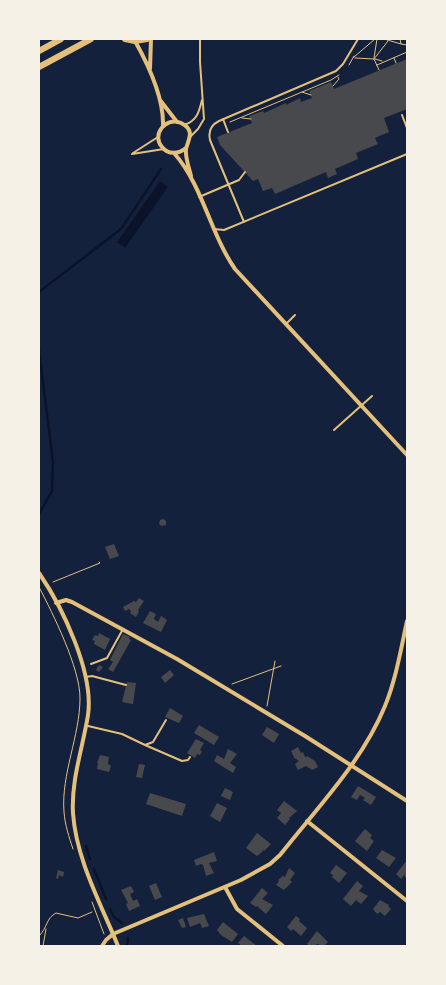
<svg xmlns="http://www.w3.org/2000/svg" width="446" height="985" viewBox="0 0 446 985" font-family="Manrope,sans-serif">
<rect width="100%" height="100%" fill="#14213d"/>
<path fill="#0b132b" d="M160,181l8,6 -43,61 -8,-6z"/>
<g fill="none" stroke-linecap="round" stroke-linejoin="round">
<path stroke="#0b132b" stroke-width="2.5" d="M39,292l82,-63 40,-60
M39,350l14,112 -1,29 -13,23
M86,846l4,13
M94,869l12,30
M110,909l4,8 8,6
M127,946l1,-8"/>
</g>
<path fill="#48494c" d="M407,59v50l-23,9 5,14 -14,6 3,6 -22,9 2,6 -23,10 2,5 -9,4 -2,-6 -51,22 -3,-6 -9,3 -5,-12 -5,2 -33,-36 -3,-8 35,-14 -3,-7 14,-5 1,2 22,-10v2l14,-7 1,4 11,-4 -3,-7 22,-9 3,7z
M163,519l3,2v4l-4,1 -3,-2 1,-4z
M114,544l5,12 -9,3 -5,-12z
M139,598l5,3 -6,9 1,1 -3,6 -6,-4 1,-2 -2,-2 -4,2 -2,-4 11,-6 2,1z
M150,611l6,3 -2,5 4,3 3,-6 6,4 -6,12 -18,-9z
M99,633l11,6 -5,11 -11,-6 1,-3 -3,-1 3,-5 3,1z
M123,634l7,3 -1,2 2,1 -18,32 -5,-3 5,-7 -3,-2z
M99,665l4,2 -4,5 -3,-2z
M170,670l4,5 -9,8 -4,-6z
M127,682l9,1 -3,21 -11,-2z
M170,708l13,8 -4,7 -14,-6z
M199,725l20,12 -5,8 -20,-12z
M267,727l12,7 -5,9 -12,-8z
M196,739l8,4 -4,7 2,1 -2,4 -3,-1 -2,4 -8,-5z
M298,747l3,6 2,-1 2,5 2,-1 8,5 3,6 -6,3 -6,-4 -8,4 -3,-6 4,-3 -6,-4h1l-3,-6z
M228,749l9,5 -7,9 6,4 -3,6 -19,-12 3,-6 7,4z
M100,755l9,2 -1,7 3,2 -2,6 -12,-3 1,-6h-1z
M139,764l6,1 -3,13 -6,-1z
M358,786l18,11 -5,8 -8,-5 2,-2 -5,-3 -3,5 -6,-3z
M225,788l8,4 -3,8 -9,-4z
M150,793l36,11 -4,12 -36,-12z
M284,801l13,10 -8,7 1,1 -5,6 -8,-7 4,-5 -4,-3z
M217,803l10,5 -7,14 -10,-6z
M365,829l7,6 -2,3 4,3 -7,10 -12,-10z
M257,833l14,11 -7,7 -2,-2 1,2 -6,5 -11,-8z
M382,850l14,8 -7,9 -13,-9z
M214,852l3,9 -8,2 5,10 -8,3 -3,-11 -2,-1 -5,2 -2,-6z
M407,860v20l-3,-5 -3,4 -5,-5z
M336,865l11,8 -8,10 -7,-6 1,-2 -3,-2z
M289,868l6,5 -5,7 2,2 -8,8 -8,-5 3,-4 -1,-1 5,-4 2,1z
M58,870l6,2 -1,5 -4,-2 -1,4 -2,-1z
M357,881l6,5 -4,5 9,5 -7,8 -5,-4 -5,6 -8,-7z
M156,883l6,14 -7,3 -6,-14z
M131,886l3,6 -4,2 3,7 4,-2 3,7 -11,5 -3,-7 2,-1 -7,-13z
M262,888l6,5 -6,6 11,6 -7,9 -9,-8 -1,1 -6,-4z
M380,900l9,5 -1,1 3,3 -6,7 -5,-4 -3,2 -4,-5z
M204,914l5,12 -7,2 -2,-5 -10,4 -3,-9z
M296,916l4,3 -1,2 8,7 -6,8 -8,-7 -2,2 -4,-4z
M183,918l3,9 -4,1 -4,-8z
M223,922l15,12 -6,8 -11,-7 -4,-5z
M317,931l11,11 -4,4 -7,-2 -2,2h-6l-2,-2z
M244,936l13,10h-15l-4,-3z"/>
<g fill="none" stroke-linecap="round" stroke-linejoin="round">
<path stroke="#e5c07b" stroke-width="1" d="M384,39l17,5
M400,39l1,5 6,1
M354,57l21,-18
M355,58l19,1 5,11
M374,58l3,-19
M394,58l2,5
M374,59l14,-18
M375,59l7,2
M349,65l5,-9
M377,65l30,-13
M333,86l6,-7 -1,-2
M302,92l9,3
M242,118l9,1
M230,122l101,-42 8,-5
M53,582l47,-19 -1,-1
M39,587c14,27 41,81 41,111 0,38 -19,76 -16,114 1,13 5,25 9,37
M232,684l49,-18
M267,706l8,-45
M92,902l12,32
M39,936c9,-9 7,-18 17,-23l22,5 14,-6
M43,946l3,-17"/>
<path stroke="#e5c07b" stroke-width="2" d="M402,115l5,13
M223,119l5,13
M184,125c13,-4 15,-13 18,-25
M190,137l8,-8 6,-10 -4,-57v-23
M133,153l25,-16
M132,154l32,-5
M199,197l40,-17 6,-8
M244,222l-34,-82c-2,-9 1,-15 9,-19l117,-50 7,-7 15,-25
M214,229l10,1 183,-76
M286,324l9,-9
M334,430l38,-34
M91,664l16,-6 16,-29
M86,677l6,-1 34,9
M88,726l34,8 23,11 8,-3 13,-22
M145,745l37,16 6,-1 2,-3"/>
<path stroke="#e5c07b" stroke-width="4" d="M135,41c14,25 29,57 28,85
M150,69l1,-30
M160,100l17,22
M186,148c-7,6 -18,7 -24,-1 -11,-12 4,-31 19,-24 15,7 7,17 5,26 -1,8 3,19 5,27
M174,153c29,33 36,80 61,116l172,186
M39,573c24,35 55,100 49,142 -5,32 -17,65 -15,98 3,46 28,91 45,133
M56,603l10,-3 6,2 105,57 128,77 102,65
M307,821l100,80
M225,887l12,22 46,37
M102,946l4,-6 7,-6 128,-54 29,-16 10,-9c37,-47 82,-93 105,-149 11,-27 16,-57 22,-85"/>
<path stroke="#e5c07b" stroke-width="6" d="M125,39l10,2 12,-2
M39,51l22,-12
M39,67l52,-28"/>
</g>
<rect width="446" height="985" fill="none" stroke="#f6f1e7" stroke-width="80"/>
</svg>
